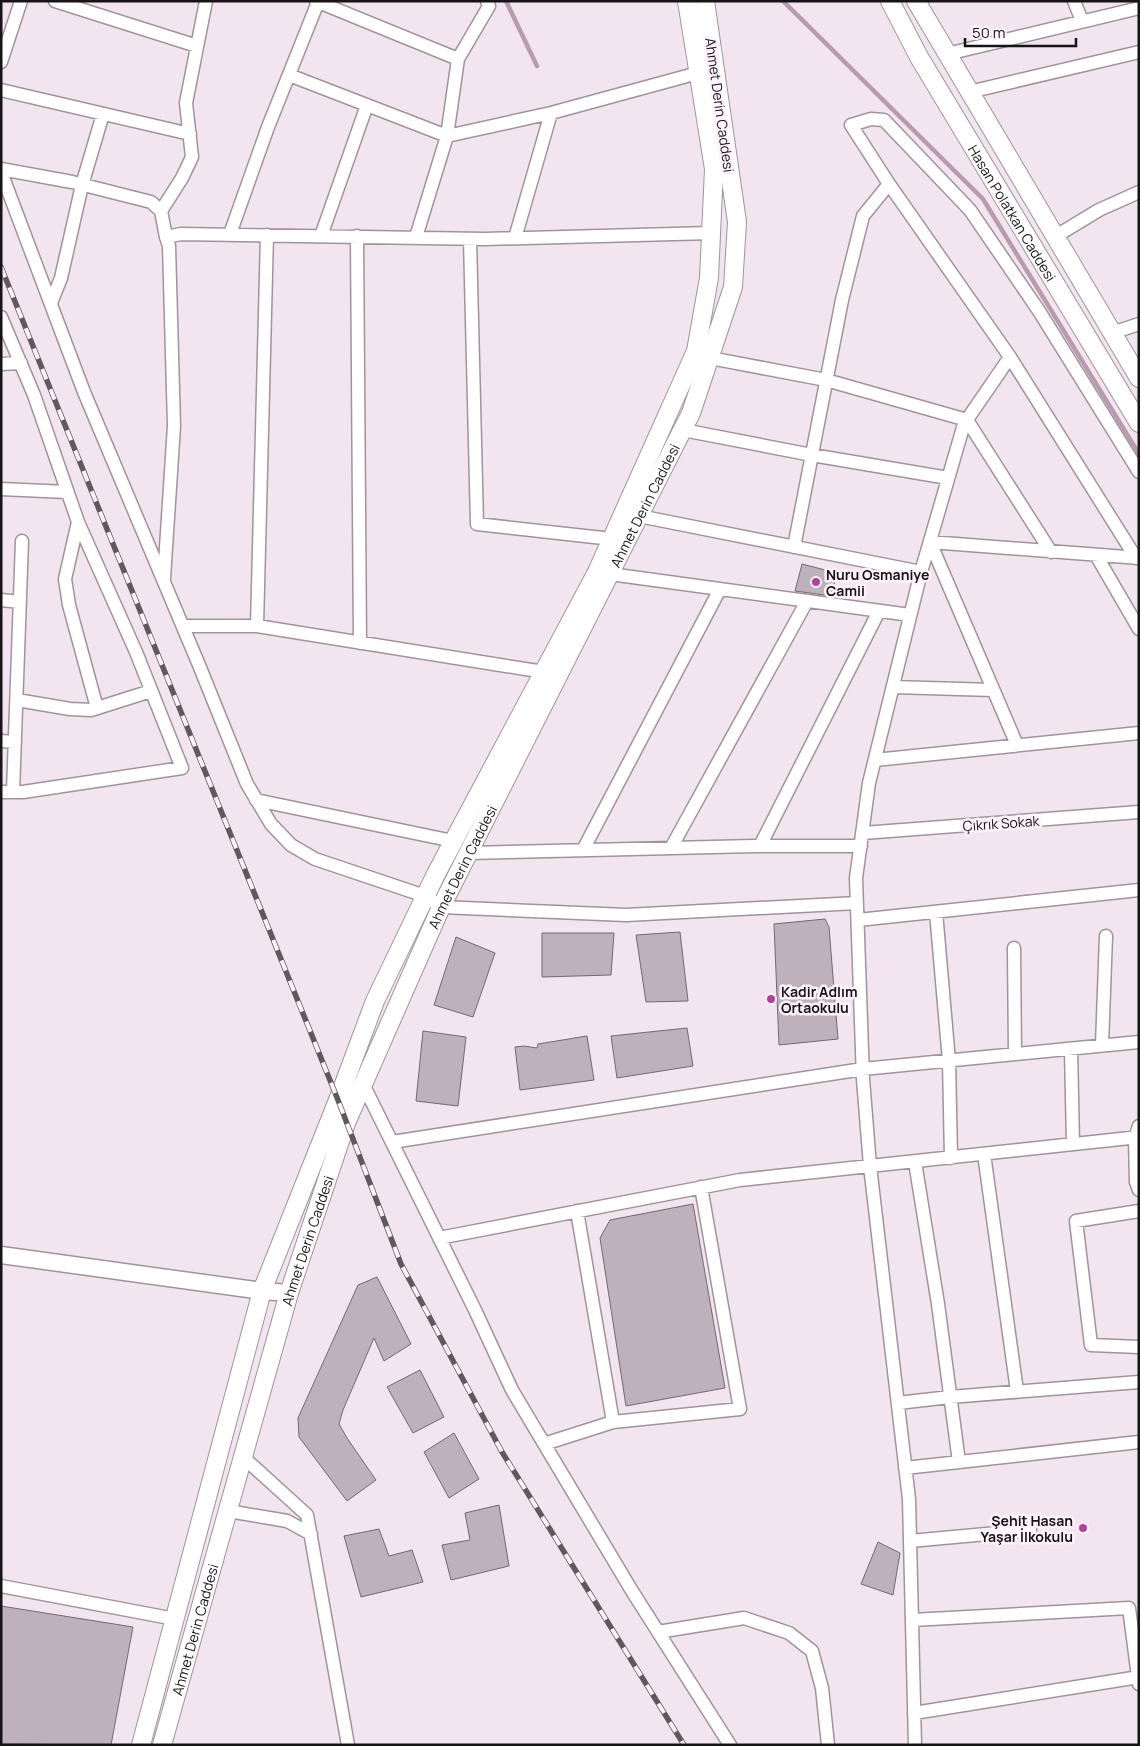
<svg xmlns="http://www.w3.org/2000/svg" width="1140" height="1746" viewBox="0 0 1140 1746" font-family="Manrope,sans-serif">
<rect width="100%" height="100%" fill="#f3e5ef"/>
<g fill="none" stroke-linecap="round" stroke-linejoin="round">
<path stroke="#b99bb0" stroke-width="4.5" d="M506,1l31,65
M783,1l200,198 156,255"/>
</g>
<path fill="#bfb1bb" stroke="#746871" d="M802,564l35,9 -6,23 -36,-5z
M825,919l4,8 9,112 -59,6 -5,-121z
M680,932l8,69 -42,1 -10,-67z
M542,933h72l-3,42 -69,2z
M456,937l39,16 -22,64 -39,-12z
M687,1028l6,38 -76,12 -6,-42z
M423,1031l43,6 -8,69 -42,-5z
M587,1036l7,44 -74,10 -5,-43 9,-1 13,2 1,-4z
M693,1204l32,184 -99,18 -26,-168 10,-18z
M377,1277l34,67 -27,17 -10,-23 -31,72 -4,14 8,14 29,42 -29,21 -48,-64 -1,-19 60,-133z
M420,1370l24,47 -31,16 -26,-46z
M454,1433l25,46 -30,19 -25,-46z
M499,1505l10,61 -58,14 -9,-35 28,-5 -5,-27z
M379,1529l10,27 23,-6 11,32 -62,15 -17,-61z
M878,1542l22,11 -7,42 -32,-11z
M1,1606l132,21 -22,118 -110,-1z"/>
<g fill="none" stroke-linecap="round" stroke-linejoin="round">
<defs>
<path id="minor" d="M55,1l142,45
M1074,1l8,20
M947,54l192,-46
M458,59l31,-53 -2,-5
M1,62l20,-61
M289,75l158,61 11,-77 -142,-58
M1,90l189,44
M969,92l170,-40
M1,169l71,13 79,20 10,9 5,26
M1,172l83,220 115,273 48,119 24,40 20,21 24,14 110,37 16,11 185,8 231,-12
M161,211l21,-33 10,-21 -6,-54 20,-102
M230,234l38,-107 50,-125
M321,236l46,-131
M357,236l3,407
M1056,236l43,-26 40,-18
M416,237l31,-101 104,-23 147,-40
M515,238l36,-125
M470,239l7,285 135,15
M51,303l10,-25 21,-93 21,-71
M1,317l33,78 44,127 58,130 46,116 -159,24h-22
M1112,333l27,-9
M710,358l116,22 141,40 84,132
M1,364l20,-1
M683,430l129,25 136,23
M1,489l66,3
M639,516l282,56
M78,522l-13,57 4,26 28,103
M794,547l48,-247 21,-84 26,-32
M1096,555l43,74
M1136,558l-126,-201 -121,-173 -38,-59 20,-6 13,1 86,90 69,101 100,161
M610,574l300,41
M164,578l10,-152 -5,-180 -3,-9 15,-3 304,5 226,-6
M1,600l19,2
M183,626h74l287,46
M257,626l10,-391
M893,687l100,3
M17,700l53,9 21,1 60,-19
M1,741l14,1
M1017,745l-87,-203 209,16
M875,760l264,-27
M13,792l9,-251
M256,800l197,41
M863,833l276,-21
M760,846l119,-235
M671,848l136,-247
M583,850l137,-261
M468,853l286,-7h107
M936,912l13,149 2,97
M858,920l281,-30
M1014,948l1,106
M1102,1045l4,-109
M1071,1049l2,95
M363,1084l112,226 37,80 120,201 98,154
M1139,1126l-4,12 1,44 3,8
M392,1142l471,-73 276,-27
M984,1154l33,237
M915,1162l23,142 21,158
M577,1211l36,211
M1139,1211l-63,10 15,124 48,2
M439,1238l301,-58 399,-43
M898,1403l52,-6 189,-15
M544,1444l69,-22 127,-13 -39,-222
M243,1457l64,58 41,230
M905,1468l234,-26
M228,1511l59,10 24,13
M910,1541l120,-11
M1,1586l174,33
M912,1620l217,-12 10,76
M658,1632l86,-14 45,15 23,18 10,37 6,57
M914,1713l225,-36
M915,1745l-6,-246 -39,-333 -7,-87 -7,-201 13,-95 52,-211 43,-148 46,-67"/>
<path id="tertiary" d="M1,1255l261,36 27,2"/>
<g id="secondary">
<path id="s1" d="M890,1l29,56 220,366"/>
<path d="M916,1l223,377"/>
<path d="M141,1745l121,-454 76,-191 37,-99 61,-127 161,-302 99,-221 13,-73 5,-109 -27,-168"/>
<path id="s2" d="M162,1745l127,-452 57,-170 95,-216 250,-494 42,-126 4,-65 -32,-221"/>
</g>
</defs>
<use href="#minor" stroke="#a0939c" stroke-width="15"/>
<use href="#tertiary" stroke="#a0939c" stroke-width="19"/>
<use href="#secondary" stroke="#a0939c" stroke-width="20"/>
<use href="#minor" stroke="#fff" stroke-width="12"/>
<use href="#tertiary" stroke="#fff" stroke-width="16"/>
<use href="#secondary" stroke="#fff" stroke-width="18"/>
<defs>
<path id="rail" d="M1,267l337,833 63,164 101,188 182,293"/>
</defs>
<use href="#rail" stroke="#5f585d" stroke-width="5.5"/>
<use href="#rail" stroke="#fff3fb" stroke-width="4" stroke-dasharray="11" stroke-linecap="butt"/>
</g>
<g fill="#b3419b" stroke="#fff3fb" stroke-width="2">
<circle cx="816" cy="582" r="5"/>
<circle cx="771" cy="999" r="5"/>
<circle cx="1083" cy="1528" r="5"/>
</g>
<g text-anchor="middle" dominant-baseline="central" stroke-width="5" stroke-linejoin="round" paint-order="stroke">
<g font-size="14" fill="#171316" stroke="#fff3fb">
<text transform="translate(720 105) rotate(82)">Ahmet Derin Caddesi</text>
<text stroke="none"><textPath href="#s1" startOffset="245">Hasan Polatkan Caddesi</textPath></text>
<text stroke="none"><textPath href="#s2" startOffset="1335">Ahmet Derin Caddesi</textPath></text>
<text transform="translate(1001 823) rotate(-4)">Çıkrık Sokak</text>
<text stroke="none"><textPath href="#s2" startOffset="930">Ahmet Derin Caddesi</textPath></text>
<text stroke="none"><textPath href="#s2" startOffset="525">Ahmet Derin Caddesi</textPath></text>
<text stroke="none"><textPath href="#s2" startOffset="120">Ahmet Derin Caddesi</textPath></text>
</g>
<g font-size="14" font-weight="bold" fill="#171316" stroke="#fff3fb" text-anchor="start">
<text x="826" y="574">Nuru Osmaniye<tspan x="826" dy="16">Camii</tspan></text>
<text x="781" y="991">Kadir Adlım<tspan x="781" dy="16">Ortaokulu</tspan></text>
<text x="1073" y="1520" text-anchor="end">Şehit Hasan<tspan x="1073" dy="16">Yaşar İlkokulu</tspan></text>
</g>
</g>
<rect width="1140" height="1746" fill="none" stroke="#171316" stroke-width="5"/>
<path d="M965 38v8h111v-8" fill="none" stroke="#171316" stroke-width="2.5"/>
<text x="972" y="38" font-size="15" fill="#171316" stroke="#fff3fb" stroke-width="4" paint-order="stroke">50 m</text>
</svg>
